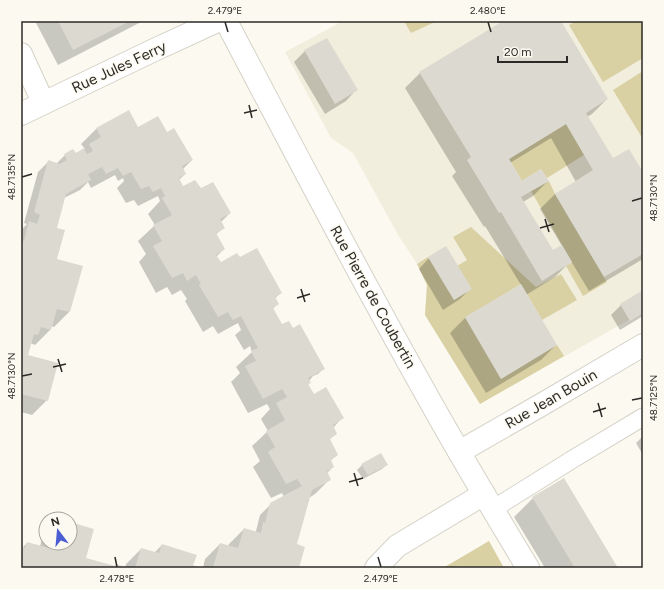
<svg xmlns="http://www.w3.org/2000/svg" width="664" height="589" viewBox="0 0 664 589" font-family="Figtree,sans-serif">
<rect width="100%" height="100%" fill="#fcfaf0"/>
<path fill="#f2eedd" d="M343,21h300v291l-163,92 -55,-89 2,-30 -10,-21 -20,-31 -44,-80 -22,-15 -46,-86z"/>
<path fill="#d9d0a3" d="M404,21h33l-26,12z
M576,21h64l3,6v31l-40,24 -34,-57z
M643,71v64l-2,1 -28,-46z
M566,124l18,31 -37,23 -6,-9 -19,12 -13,-22z
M549,181l6,13 52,88 -24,14 -17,-30 6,-4 -41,-71z
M471,227l65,60 25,-13 16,26 -35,20 -21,-36 -56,34 36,61 56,-34 7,11 -84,48 -55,-89 2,-30 -10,-21 11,-7 26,43 17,-11 -14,-23 10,-6 -14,-23z
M489,541l15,27h-61z"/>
<path fill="#0003" fill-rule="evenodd" d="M35,21h108l-85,44z
M505,21h55l47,78 -15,15 -5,3 25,43 31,14v85l-54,32 -18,-30 -16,16 -29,18 30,50 -15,15 -55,33 -36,-60 15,-15 56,-33 -36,-59 -1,1 -32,-51 4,-4 -51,-84 15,-15zM551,138l25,44 -21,12 -15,15 22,37 -9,6 -30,-50 10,-6 15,-15 -26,1 -12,-19z
M305,51l51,39 -10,11 -21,13 -31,-52z
M128,112l10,16 28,5 26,27 -9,9 2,5 -6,6 4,8 17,2 30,23 -9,9 3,6 -8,6 8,15 -8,8 4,6 61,30 -7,6 3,5 -4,5 8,15 42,45 -5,5 -5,2 -4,5 1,1 -2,3 6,10 28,23 -9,10 3,5 -7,7 8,15 -7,6 3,6 -6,6 3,6 -15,15 -6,4 -13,47 2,23h-95l2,-9 15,-15 8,2 1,-2 15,-15 11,3 1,-1 4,-16 11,-11 13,-7 -2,-4 -11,5 -18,-31 7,-6 -8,-15 16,-15 -7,-12 9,-10 -3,-5 -19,9 -17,-31 9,-9 -4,-6 16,-15 -2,-6 -6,4 -9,-15 6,-5 -3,-7 -20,11 -5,-8 -10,6 -18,-31 2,-2 -6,-9 -9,5 -5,-8 -11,6 -17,-31 7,-8 -8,-13 17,-16 -7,-11 12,-13 -2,-5 -20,10 -4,-6 -8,3 -9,-15 7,-7 -1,-3 -5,3 -3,-6 -24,13 -3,-6 -8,8 -16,8 -8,31 -1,31 26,7 -12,45 -15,15 -3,-1 -1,4 -15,15 -5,-2 -3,12 20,45 -15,15 -11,-3v-182l6,-6 -3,-1 14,-51 10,-10 8,2 9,-9 10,-1 10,-5 -4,-5 15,-15z
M429,258l41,31 -10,10 -17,11 -24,-41z
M643,291v25l-23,14 -9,-15 10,-10z
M643,436v19l-7,-12z
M387,464l-5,5 -19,10 -6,-9 5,-5z
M533,498l84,70h-72l-31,-51z
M70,523l14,35 30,9 2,-2 9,3 1,-4 15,-15 13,4 8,-8 30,21 6,2h-177v-20h1l5,-5 13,3 3,-11 3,-3v11h24z"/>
<path fill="#dcdad0" d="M58,21h72l-57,29z
M503,21h58l47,78 -22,14 27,45 16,-9 14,23v82l-39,23 -49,-83 38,-24 -27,-46 -57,35 13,22 19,-12 8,12 -28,16 32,53 9,-5 10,17 -30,19 -41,-69 -2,1 -32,-53 4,-3 -52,-85z
M327,38l31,52 -23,14 -31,-54z
M129,110l9,17 20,-11 9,16 7,-4 19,32 -11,6 4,8 -7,4 4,8 12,-6 6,8 12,-6 18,31 -11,6 5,9 -9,5 9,16 -9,6 5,7 16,-9 3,4 17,-9 25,45 -7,4 4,7 -6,4 9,16 7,-3 4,7 7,-4 25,45 -17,9 3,5 -3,1 6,10 12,-7 18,31 -11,7 4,9 -7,5 8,16 -7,5 3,7 -7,4 4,9 -19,10 -15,54 8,3 -6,21h-86l7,-25 18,5 6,-20 17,5 2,-11 2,1 5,-20 32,-17 -5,-7 -11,5 -18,-32 7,-5 -9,-16 19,-11 -9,-17 11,-6 -5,-8 -19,10 -18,-33 11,-5 -5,-10 7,-3 -17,-32 -8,4 -5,-8 -10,5 -19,-32 2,-1 -5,-9 -9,6 -4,-8 -11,5 -19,-32 9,-5 -9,-16 19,-10 -10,-17 3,-2 -4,-8 -8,4 -4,-6 -8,3 -10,-17 -8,4 -5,-8 -12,6 -4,-7 -14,7 3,6 -25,14 -9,34 8,2 -8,29 26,7 -13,46 -13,-3 -6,21 -10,-3 -3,8 -4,-1 -6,21 30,8 -10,38 -27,-7v-66l1,-6h-1v-82l3,1 5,-20 8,3 3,-9 -6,-3 14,-52 12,4 7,-4 -3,-6 9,-5 3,4 8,-5 3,6 6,-3 -4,-7 12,-7 -5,-9z
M446,246l26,43 -18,11 -26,-43z
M521,284l36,61 -56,34 -36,-62z
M643,290v23l-13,8 -10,-17z
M381,453l7,12 -20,10 -7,-11z
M564,478l54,90h-43l-43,-71z
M70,522l24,7 -8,29 29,8 1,-2 12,4h-101l-6,-2v-20l4,2 2,-6 22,6 2,-5h19z
M162,544l35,11 -4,10 7,3h-65l6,-20 18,5z"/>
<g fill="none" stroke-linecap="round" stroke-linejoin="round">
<defs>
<path id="pedestrian" d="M493,509l80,-50 70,-42"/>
<path id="minor" d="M21,54l22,48
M21,114l131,-63 65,-30
M459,452l82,-47 102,-60
M376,568l21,-22 87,-52"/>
<path id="tertiary" d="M226,21c71,135 142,271 217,403 28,49 56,96 85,144"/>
</defs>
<use href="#pedestrian" stroke="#d4d2c8" stroke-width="19"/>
<use href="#minor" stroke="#d4d2c8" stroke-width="24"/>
<use href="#tertiary" stroke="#d4d2c8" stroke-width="24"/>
<use href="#pedestrian" stroke="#fff" stroke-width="17"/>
<use href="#minor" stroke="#fff" stroke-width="22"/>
<use href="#tertiary" stroke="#fff" stroke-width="22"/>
</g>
<path fill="none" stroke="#2b2a26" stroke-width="1.5" d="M225,22l3,10M488,22l3,10M249,105l3,13M244,113l13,-3M22,177l10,-3M632,201l10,-3M545,219l4,13M540,228l14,-4M301,289l4,13M297,298l13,-4M58,359l4,13M53,367l13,-3M22,376l10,-2M632,400l10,-2M598,403l4,14M593,412l13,-4M354,473l4,13M349,482l14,-4M115,557l2,10M378,557l3,10"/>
<g text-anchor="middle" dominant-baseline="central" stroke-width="3" stroke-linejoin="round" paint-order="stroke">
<g font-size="15" fill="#2b2a26" stroke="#fcfaf0">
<text transform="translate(119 67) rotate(-25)">Rue Jules Ferry</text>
<text transform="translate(373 297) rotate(61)">Rue Pierre de Coubertin</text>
<text transform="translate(551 399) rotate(-30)">Rue Jean Bouin</text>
</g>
</g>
<rect width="664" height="589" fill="none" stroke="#fcfaf0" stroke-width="44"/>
<g transform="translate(58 531) rotate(344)"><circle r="19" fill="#fcfaf0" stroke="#a8a79f"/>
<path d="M0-3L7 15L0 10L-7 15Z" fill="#4b5dd2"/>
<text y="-6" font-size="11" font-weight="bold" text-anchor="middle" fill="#2b2a26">N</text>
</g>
<path d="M498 56v6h69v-6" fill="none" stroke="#2b2a26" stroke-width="2"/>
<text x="504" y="56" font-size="12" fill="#2b2a26" stroke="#fcfaf0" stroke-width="3" paint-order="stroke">20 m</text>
<rect x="22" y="22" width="620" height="545" fill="none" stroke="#2b2a26" stroke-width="1.5"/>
<g font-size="10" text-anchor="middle" fill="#2b2a26">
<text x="225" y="14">2.479°E</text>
<text x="488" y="14">2.480°E</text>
<text transform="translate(11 177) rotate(-90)" y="4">48.7135°N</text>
<text transform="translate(653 198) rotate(-90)" y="4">48.7130°N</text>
<text transform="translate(11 376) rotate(-90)" y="4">48.7130°N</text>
<text transform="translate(653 398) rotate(-90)" y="4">48.7125°N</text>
<text x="117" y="582">2.478°E</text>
<text x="381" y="582">2.479°E</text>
</g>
</svg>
